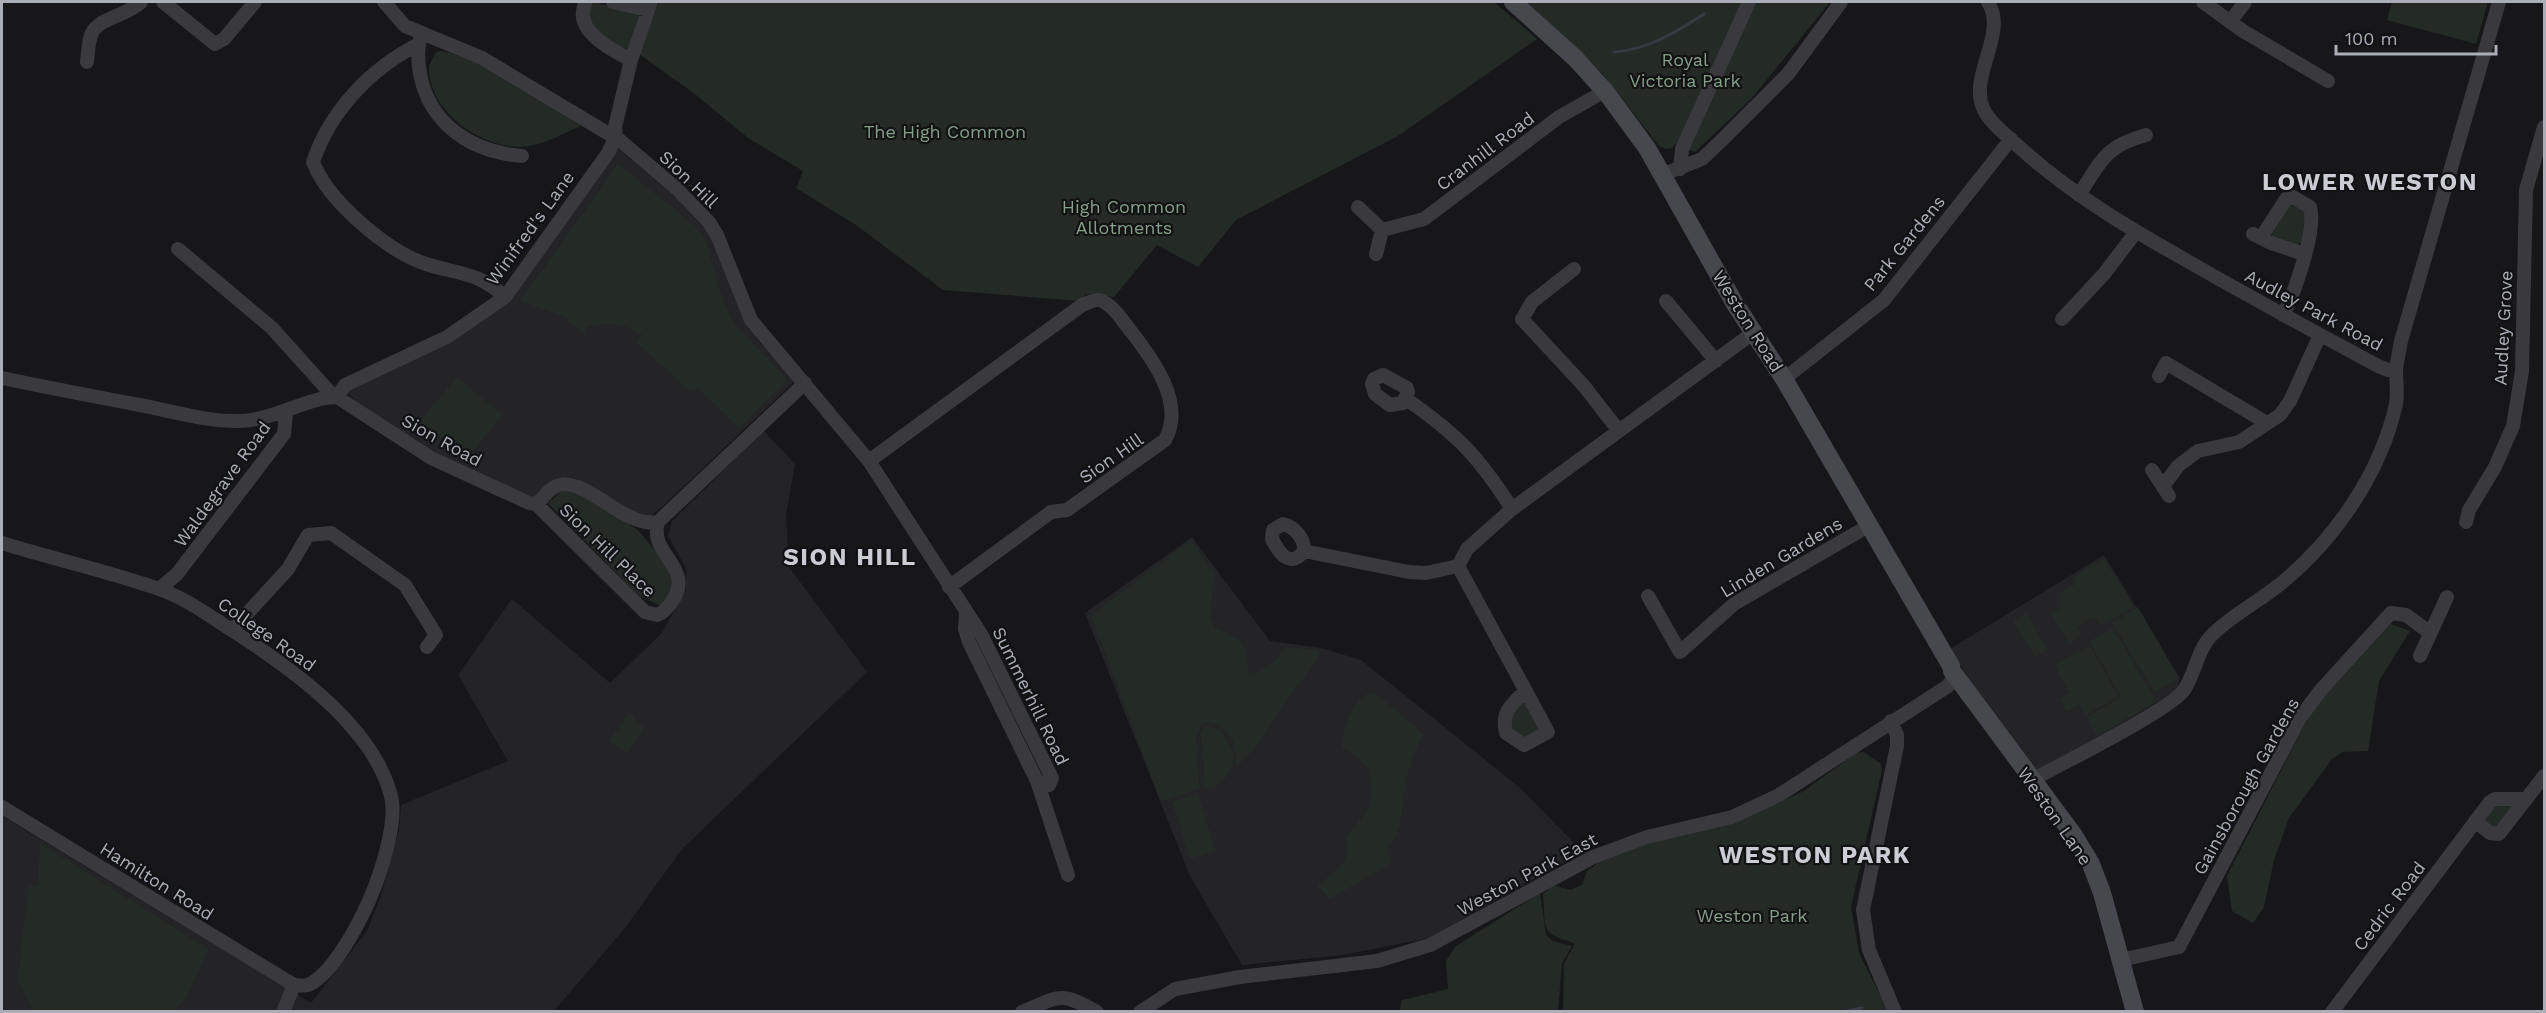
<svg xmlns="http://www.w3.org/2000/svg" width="2546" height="1013" viewBox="0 0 2546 1013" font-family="'Work Sans',sans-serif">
<rect width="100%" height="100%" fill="#171719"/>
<path fill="#242326" d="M616,147l80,67 17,27 34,84 13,18 36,37 -133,126 -11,9 -11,2 -63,-38 -8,-2 -19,4 -18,17 -90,-40 -69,-42 -27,-23v-4l163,-93z
M764,431l31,33 -9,51 3,52 78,105 -185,177 -57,79 -71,83h-552v-195l309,187 56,-72 14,-35 18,-66 2,-25 107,-44 -50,-86 54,-76 98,84 52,-50 24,-44v-21l-18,-32 4,-15z
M1192,537l78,104 51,7 40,12 158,127 64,65 -155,86 -85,17 -101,10 -52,-89 -105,-263z
M2104,555l76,123 -3,12 -74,45 -69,36 -52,-71 -32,-51z"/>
<path fill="#242a25" d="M595,2l44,12 -11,35 -15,-2 -24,-23 -1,-13z
M659,2h835l43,37 -139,97 -162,84 -38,47 -41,-22 -43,52 -28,-3 -7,7 -136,-11 -87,-65 -60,-37 7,-17 -55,-33 -53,-44 -56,-40z
M1527,2h303l-78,96 -57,54 -19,-8 -4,4 -6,1 -7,-3 -56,-72z
M2392,2h96l-12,42 -89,-24z
M442,51c44,10 102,48 139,75 -15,6 -34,17 -51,20 -43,7 -103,-33 -101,-80l7,-14z
M618,164l78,62 10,16 19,64 9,17 54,57 -49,48 -41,-40 -8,3 -54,-49 6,-7c-17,-12 -36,-14 -56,-7v8l-23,-20 -43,-15z
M2289,204h7l10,9 -3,27 -5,5 -27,-8z
M457,377l46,38 -37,44 -46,-38z
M563,490l18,2 57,38 32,38 4,21 -13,17 -22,-10 -91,-93z
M1191,540l23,33 -4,46 4,8 25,13 5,6 5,26 8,1 18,-12 6,-11 6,-3 32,3v5c-11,20 -23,32 -35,49 -14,22 -28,48 -49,63 5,-19 -6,-42 -27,-45l-7,3 -5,10 4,53 -39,14 -70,-187z
M2104,558l30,49 -34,19 -6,-9 -17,10 -9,-15 14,24 -13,8 -18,-30 7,-5 3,-10 -3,-5 17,-10 -3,-6z
M2138,607l41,71 -24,14 -43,-69z
M2026,613l22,36 -13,8 -22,-36z
M2391,624l19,7 -31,50 -11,70 -25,1 -11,7 -43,59 -15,42 -10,47 -11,16 -21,-12 -5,-35 80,-156 14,-20z
M2113,628l43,74 -59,34 -10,-19 34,-20 -32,-56z
M2090,645l29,52 -33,18 -6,-11 -14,8 -7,-13 11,-6 -16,-28z
M1368,693l12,3 44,39c-9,14 -15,31 -18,47 -6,24 0,47 -19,66l5,15 -62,36 -13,-13c20,-18 33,-19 28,-48l26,-32 -2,-36 -14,-15 -13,-7c2,-24 7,-41 26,-55z
M1524,698l18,32 -18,10 -14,-9 1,-20z
M629,713l16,15 -18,25 -18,-12z
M1206,726l15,4 14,26c-4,16 -13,35 -32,32l1,-23 -4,-31z
M1864,752l17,12 1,6 -31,137 8,46 29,58h-325l1,-47 11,-21c-36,-9 -29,-16 -32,-49l11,-9 16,5 12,-5 5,-14 17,-13 176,-56 24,-11 52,-38z
M1198,794l18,57 -26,8 -18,-57z
M2514,803l-13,26 -17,-3v-9l9,-12z
M40,843l169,106 -24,50 -11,12h-141l-15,-32 10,-94 10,2z
M1540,893l6,42 7,6 19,5 -10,18 -4,47 -159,1 3,-12 46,-11 -2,-28 10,-15z"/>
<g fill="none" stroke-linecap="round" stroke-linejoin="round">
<path stroke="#343b42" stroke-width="3" d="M1614,52c34,-2 62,-20 90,-38
M1842,1012l20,-4"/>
<path stroke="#39393e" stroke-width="14" d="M163,2l52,42 9,-5 31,-37
M384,2l21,24 77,32 127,76 6,-3
M586,2c-15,28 26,48 45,58
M613,2l35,8
M1988,2c20,31 -19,73 -5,106 6,14 23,27 34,37 54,50 117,86 181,122 59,34 119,66 180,99l10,4 8,-2c0,11 2,25 0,36 -15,69 -62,137 -117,181 -21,17 -47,30 -66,49 -16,15 -17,38 -29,56 -12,19 -125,75 -152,90
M2203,2l40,29 85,50
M2230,22l15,-20
M421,37c-4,11 -3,25 -1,37 10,51 52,78 102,82
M419,44c-48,24 -89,67 -106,118 15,39 74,89 113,102 32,10 53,8 79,33
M87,62c1,-8 1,-21 5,-29 8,-16 35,-17 49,-31
M616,137l61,52 32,33 8,13 34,85 118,141 112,173 71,144 -3,7 -12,-4 -68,-139 -4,-13 1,-16
M616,137l-1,-10 16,-67 20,-58
M1680,169l2,-20 67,-147
M1664,174l38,-15 19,-18 67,-67 53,-72
M2079,195c22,-34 26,-49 67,-60
M1358,207l24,23
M2253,234l18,9 33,11
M2261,238l25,-39 7,-2 17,10c7,23 -16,87 -27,108
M178,249l94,79 62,69
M1376,254l6,-24 42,-11 135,-102 46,-26
M1574,269l-42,33 -10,17 62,67 35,45
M1666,301l50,60
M2062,319l42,-45 32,-42
M2396,368l5,-27 98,-339
M1383,375l24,13 1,4 -5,11 -13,2 -15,-11 -3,-10 2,-5z
M2159,376l7,-13 101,60
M2,378c47,10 95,19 143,28 30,6 64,16 95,15 34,-1 68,-24 97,-24l94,61 98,45 7,1c6,-4 10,-12 17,-16 28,-19 69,41 105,34l147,-139
M1784,379l100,-79 127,-161
M337,397l8,-12 102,-48 58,-40 103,-144 8,-16
M1406,399c51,35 73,58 106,110
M869,461l213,-156c6,-2 12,-6 18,-5 13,5 22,20 30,30 22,28 56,73 35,110l-98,70 -16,2 -102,75
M2152,470l17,26
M2164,485l14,-19 20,-15 41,-9 41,-27 10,-14 30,-66
M536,504l109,108 12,3c7,-2 9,-7 14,-12 26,-36 -23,-47 -13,-81
M2466,522l3,-12 26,-43 18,-41 9,-55 4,-181 18,-63
M1283,524c12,3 22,15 21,27 -14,18 -25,2 -32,-12l1,-9z
M2,543c51,16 106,28 157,46 26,9 48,25 71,40 58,37 143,96 161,167 7,26 -11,80 -22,105 -11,24 -36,73 -61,84 -4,1 -10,0 -14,0
M1304,551l105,21 17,1 32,-7
M159,589l18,-15 107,-140 2,-21
M1648,596l32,56 54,-48 136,-79
M232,630l56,-61 20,-34 23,-2 74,52 31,50 -9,12
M2420,656l27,-59
M1525,691c-14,14 -24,21 -19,42l18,12 24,-13 -90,-166 9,-17 45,-40 241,-176
M1891,721l6,14v11l-34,164 6,40 26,62
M1037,781l31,94
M2,807l292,178
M2475,821l15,12 9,1 45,-58
M2121,960l58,-13 121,-229 20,-27 71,-78 15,2 23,17
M283,1012l11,-27
M1022,1012c38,-16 38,-21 75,0
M1140,1012l35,-23 65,-12 137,-16 53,-16 163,-88 54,-20 85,-20 47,-22 169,-109 5,-8 -1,-10
M2332,1012l158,-210 5,-3h31"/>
<path stroke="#47484d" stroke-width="18" d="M1513,2l62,56 30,33 42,57 88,156 49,75 167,287
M1952,671l121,163 18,30 11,29 33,119"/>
</g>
<g text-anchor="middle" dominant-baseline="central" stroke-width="4.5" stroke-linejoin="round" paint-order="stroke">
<g font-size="18" fill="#84a087" stroke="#121214">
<text x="1685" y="59">Royal<tspan x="1685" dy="21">Victoria Park</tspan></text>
<text x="945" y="131">The High Common</text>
<text x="1124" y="206">High Common<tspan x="1124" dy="21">Allotments</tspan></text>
<text x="1752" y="915">Weston Park</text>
</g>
<g font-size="18" fill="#abaeb7" stroke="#121214">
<text transform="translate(1485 151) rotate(-37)">Cranhill Road</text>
<text transform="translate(689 179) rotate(44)">Sion Hill</text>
<text transform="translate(530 228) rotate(-54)">Winifred's Lane</text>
<text transform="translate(1904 243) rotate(-51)">Park Gardens</text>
<text transform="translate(2314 310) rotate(28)">Audley Park Road</text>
<text transform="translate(1748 321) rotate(58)">Weston Road</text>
<text transform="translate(2503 328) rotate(-87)">Audley Grove</text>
<text transform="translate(442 440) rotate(29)">Sion Road</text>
<text transform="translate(1111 458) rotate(-35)">Sion Hill</text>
<text transform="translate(222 484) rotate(-54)">Waldegrave Road</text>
<text transform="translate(608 550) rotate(44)">Sion Hill Place</text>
<text transform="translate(1781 557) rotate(-31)">Linden Gardens</text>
<text transform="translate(267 634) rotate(35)">College Road</text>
<text transform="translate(1031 696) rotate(64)">Summerhill Road</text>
<text transform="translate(2246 786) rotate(-61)">Gainsborough Gardens</text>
<text transform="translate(2055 816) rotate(55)">Weston Lane</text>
<text transform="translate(1527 874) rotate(-28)">Weston Park East</text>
<text transform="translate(157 881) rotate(32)">Hamilton Road</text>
<text transform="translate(2389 906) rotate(-53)">Cedric Road</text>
</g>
<g font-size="24" font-weight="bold" letter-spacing="1.5" fill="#cccdd4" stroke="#121214">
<text x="2370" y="182">LOWER WESTON</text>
<text x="850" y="557">SION HILL</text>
<text x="1815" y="855">WESTON PARK</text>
</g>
</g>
<rect width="2546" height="1013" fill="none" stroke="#abaeb7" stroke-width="6"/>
<path d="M2336 45v9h160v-9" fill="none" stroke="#abaeb7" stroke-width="3"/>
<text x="2345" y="45" font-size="18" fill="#abaeb7" stroke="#121214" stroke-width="4.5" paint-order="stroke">100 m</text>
</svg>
